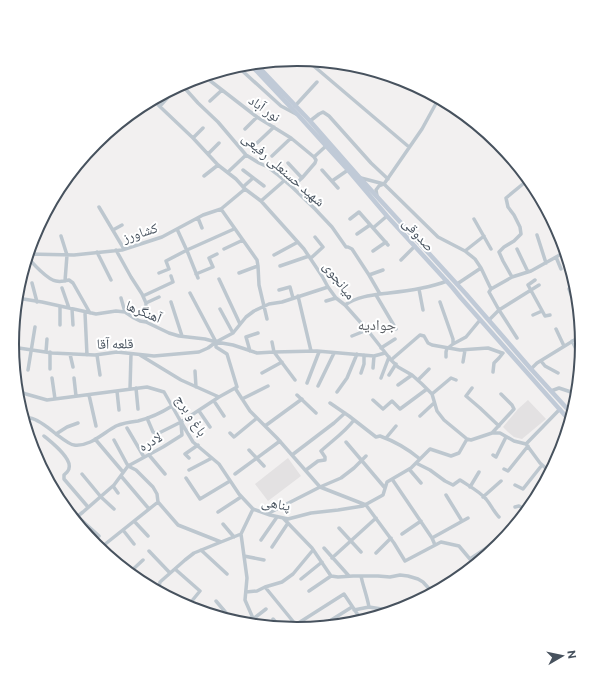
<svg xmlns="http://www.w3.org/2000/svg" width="594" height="688" viewBox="0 0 594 688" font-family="Commissioner,'Noto Naskh Arabic',sans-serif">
<rect width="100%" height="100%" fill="#f2f0f0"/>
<path fill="#e3e1e2" d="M528,400l18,19 -24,20 -8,-2 -6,-5 -5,-5 15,-18z
M288,458l13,18 -33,25 -13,-17z"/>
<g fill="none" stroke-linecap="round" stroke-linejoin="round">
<path stroke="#bdc7cf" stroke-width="3.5" d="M309,62l100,85
M237,66l44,40 15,8
M204,76l53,41 34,21 23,19
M181,84l17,19 20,19 28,33 13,8 9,4 9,7 15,13 23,22 17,18 14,20h2l4,2 17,26 11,19
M153,100l40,38 25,27 18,14 9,10 16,12 43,48 18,27 6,11 8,11 9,7 24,27 22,28 7,7 14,8 10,9 10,10 5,17 7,9 23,19 4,1 21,-7h8l14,8 12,3 14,19 10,9
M210,101l12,-11
M160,106l10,-11
M295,106l22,-24
M310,121l9,-7 4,-2 6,4 42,47 17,16
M245,129l12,-12
M193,138l10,-10
M257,143l17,-16
M208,154l11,-11
M272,156l19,-18
M288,163l14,15
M243,170l21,16
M322,170l16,18
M228,172l18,-17
M204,176l14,-11
M361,178l23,6 54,53 27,14 10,8 6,9
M332,181l16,-11
M243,187l10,-9
M292,187l10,-9 13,-15 1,-3 -2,-3 12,-11
M377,196l-1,-6 3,-4 5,-2 38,-55 17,-31
M261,201l24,-21
M99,207l25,42
M221,209l36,51 1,6 1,19 8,34
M198,218l4,10
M350,219l9,-7 29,33
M474,219l17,30
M373,228l14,-12
M177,229l11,24 10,25
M113,230l9,-5
M357,234l13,-9
M537,235l9,28
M61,236l6,19 -2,26
M224,249l19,-9
M517,249l11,23
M116,250l15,27 11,17 4,9v19
M373,251l13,-9
M465,251l19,-15
M97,252l14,28
M28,254l46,1 48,-5 40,-13 41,-22 18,-6 24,-20
M274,255l24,-13
M27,256c5,7 21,24 29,25 4,1 9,0 13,-1l4,3 17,30
M556,257l5,12
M311,258l12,-11 -8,-10
M401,260l14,-14
M280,266l29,-10
M159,273l10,-4 -3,-8 21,-11 47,-21
M239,273l19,-7
M196,274l17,-7 -4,-9 8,-4
M369,275l14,-5
M512,277l-9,-16 -4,-9 5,-5 10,-6 7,-7 -1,-7 -6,-12 -6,-8 -2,-9 23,-19
M219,279l21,45
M535,280l-7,5 17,31 5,-1
M572,282l2,-1
M32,283l5,19
M457,284l24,-16 10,21 21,-12 19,-6 34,-19
M62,288l7,20
M419,289l4,21
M491,289l-2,3 10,18 18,28
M569,289l8,22 2,2
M279,290l11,-3 3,11
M376,295l20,34
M143,296l30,-14 -2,-6
M298,296l13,55
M17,298l25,4 54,12 20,-3 9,1 9,6 6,3 6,1 23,11 10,3 26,3 11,3 17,3 24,8 17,-1 43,-1 57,5 11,-3
M121,298l4,14
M326,301l10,-3
M171,302l11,34
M440,302l13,37v5l-5,4
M146,303l13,-6
M345,305c13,-9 28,-10 44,-12 19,-2 40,-5 58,-12
M72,309l1,16
M220,309l13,24
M85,313l2,42
M533,315l9,-4
M489,320l10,-10 40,-25
M60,325v-18
M556,329l8,17
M352,336l15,-6
M572,341l9,18
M272,342l2,10 21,28
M453,344l13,-7 14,-17
M12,347l40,6 43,2 22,-3 37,4 45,-4 9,-4 8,-6 17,-9 13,-16 8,-6 15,-7 13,-2 46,-15
M381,348l14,-9
M250,351l-4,-14 12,-4
M46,352l1,-13
M50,352v17
M70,354l3,13
M97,355l3,20
M140,355l41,25 38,17
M446,357v-5l1,-4
M391,360l29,-25 4,1 4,7 4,2 28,5 28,-2 14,5
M541,361l4,5 13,7
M463,362l2,-12
M373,368l1,-12
M531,369l6,-6 44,-27
M28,370l7,-43
M195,371l1,16
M493,372l1,-9 5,-5 4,-5
M262,373l20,-11
M361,373l3,-9v-9
M389,375l7,-11
M52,378l3,21
M74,378l2,18
M381,378l8,-21
M418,380l11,-11
M307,383l12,-31
M398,385l14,-10
M318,386l16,-33
M136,388l2,21
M235,388l15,23 27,27 43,49 -53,27
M472,388l-6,8 14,12 19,18
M130,389l1,-35
M17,390l9,4 21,6 100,-13 17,5 17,30 12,20 26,22 20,30 14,15
M117,391l2,19
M551,391l8,-3 18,6
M337,392l10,-14 10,-24
M432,394l19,-16 5,2
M89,395l7,31
M297,395l19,18
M242,399l26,-13
M373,400l10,9 9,-8 8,8 27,-20
M214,401l10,15
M330,403l19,13 27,21 4,-1c14,5 28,13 40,23
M199,411l11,16
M420,416l14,-13
M147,418l6,14 4,2 24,-12 38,-25 18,-10 -10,-33 -11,-7v-5l-26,-49
M23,419c3,0 5,-1 7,-1 8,1 20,11 26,16
M78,423l-11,4 -11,7c4,3 14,11 18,11 16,2 29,-12 42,-19 7,-3 14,-4 22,-5 12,-3 23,-8 34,-15
M265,426l37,-27
M127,428l17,29
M230,433l4,4 23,-19
M492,433l22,-24 -2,-4 -11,-11
M44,436c7,6 28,22 25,32 0,3 -3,5 -5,7v4l24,28
M386,438l10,-12
M95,439l28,33
M114,440l14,26 8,4 17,17 4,7 1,8
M346,442l39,46
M526,444l34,-35
M249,450l15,16
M149,455l16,19
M292,455l42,-32 11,-10
M493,455l3,2 10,-20
M189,458l-4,-4 13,-9
M416,463l14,7 15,11 8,4 7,-5c9,6 19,11 26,19 5,6 8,13 13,18
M409,469l12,14
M504,469l4,2 20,-25
M189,470l23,-12
M306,470l12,-9 7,-1v-3l-4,-6c12,-11 24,-19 33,-31
M82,474l19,23 13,12
M235,474l45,-33
M121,476l28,33
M186,478l14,21 30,-18
M392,479l40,59 3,7
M515,485l8,4 19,-24
M113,486l5,7
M320,487l21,-9 13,-10 12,-12
M320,487l46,18
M470,487l9,-15
M446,495l16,26
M483,497l18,-16
M366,505l28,38 11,18 36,-19 18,4 16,19
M515,507l4,-1 4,2 26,-37
M218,512l23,-15
M77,516l22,20
M283,518l29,30 19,28
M74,519l9,-7 31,-27 14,-19 35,-19 19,-12 -1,-12
M134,521l14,15
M223,524l11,13
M339,528l22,24
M123,530l11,14
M241,534l6,44 -2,22 11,25
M402,534l19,-13
M432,538l36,-20
M261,540l16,-23
M272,547l16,-24
M324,548l25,28
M99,549l59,-47 20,23 43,17 20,-8 12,-25 17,6 18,4 23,-6 27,-3 25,-4 20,-11 4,-13 24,-14 19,-19 21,7 8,-3 8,-14
M201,550l26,24
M149,551l21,22
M376,553l15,-15
M244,556l20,4
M332,558l44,-40
M470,559l30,-20 2,2
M175,569l25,22 -9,11 12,10
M129,573l14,-13
M361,576c2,10 6,20 8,31
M301,579l21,-17
M146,585l3,-3
M265,587l31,38
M309,591l22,-15 7,1 15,-1h25l12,1 10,-2 8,1 10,3 5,3 10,11
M246,592l11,-1 8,-4 17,-5 11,-8 20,-24
M169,597l-10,-10 1,-5 25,-22 9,-7 27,-11
M216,601l17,20
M404,608h1
M354,610l15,-3 25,4
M253,619l13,-10
M273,619l7,8
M328,622l24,-15
M243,624l9,-7
M292,629l8,-7 44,-28 18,27"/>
<path stroke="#c0cad7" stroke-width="4.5" d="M255,63l55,58 50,57 106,116 65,75 41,45
M250,64l48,51 50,55 39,46 65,71 9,11 109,123"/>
</g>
<g text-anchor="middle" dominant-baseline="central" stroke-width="4" stroke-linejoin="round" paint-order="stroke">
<g font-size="14" fill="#47525e" stroke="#fff">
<text transform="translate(265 108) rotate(35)">نور آباد</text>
<text transform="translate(284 169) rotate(41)">شهید حسنعلی رفیعی</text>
<text transform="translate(140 232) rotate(-18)">کشاورز</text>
<text transform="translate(419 234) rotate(48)">صدوقی</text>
<text transform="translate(340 280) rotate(53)">میانجوی</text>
<text transform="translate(144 311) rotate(22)">آهنگرها</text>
<text transform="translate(115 343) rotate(-1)">قلعه آقا</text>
<text transform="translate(192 415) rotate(57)">باغ و برج</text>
<text transform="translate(150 441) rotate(-29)">لادره</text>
<text transform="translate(276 503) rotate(10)">پناهی</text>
</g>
<g font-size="15" fill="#5c6065" stroke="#fff">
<text x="377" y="324">جوادیه</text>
</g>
</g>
<path d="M0 0H594V688H0ZM19 344a278 278 0 1 1 556 0a278 278 0 1 1-556 0Z" fill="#fff" fill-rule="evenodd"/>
<path fill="none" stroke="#47525e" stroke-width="2" d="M19 344a278 278 0 1 1 556 0a278 278 0 1 1-556 0Z"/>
<g transform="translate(562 656) rotate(81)" stroke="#ffffff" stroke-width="3" paint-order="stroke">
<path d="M0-3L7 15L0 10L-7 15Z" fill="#47525e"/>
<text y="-6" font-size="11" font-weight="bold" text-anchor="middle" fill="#47525e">N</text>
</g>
</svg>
